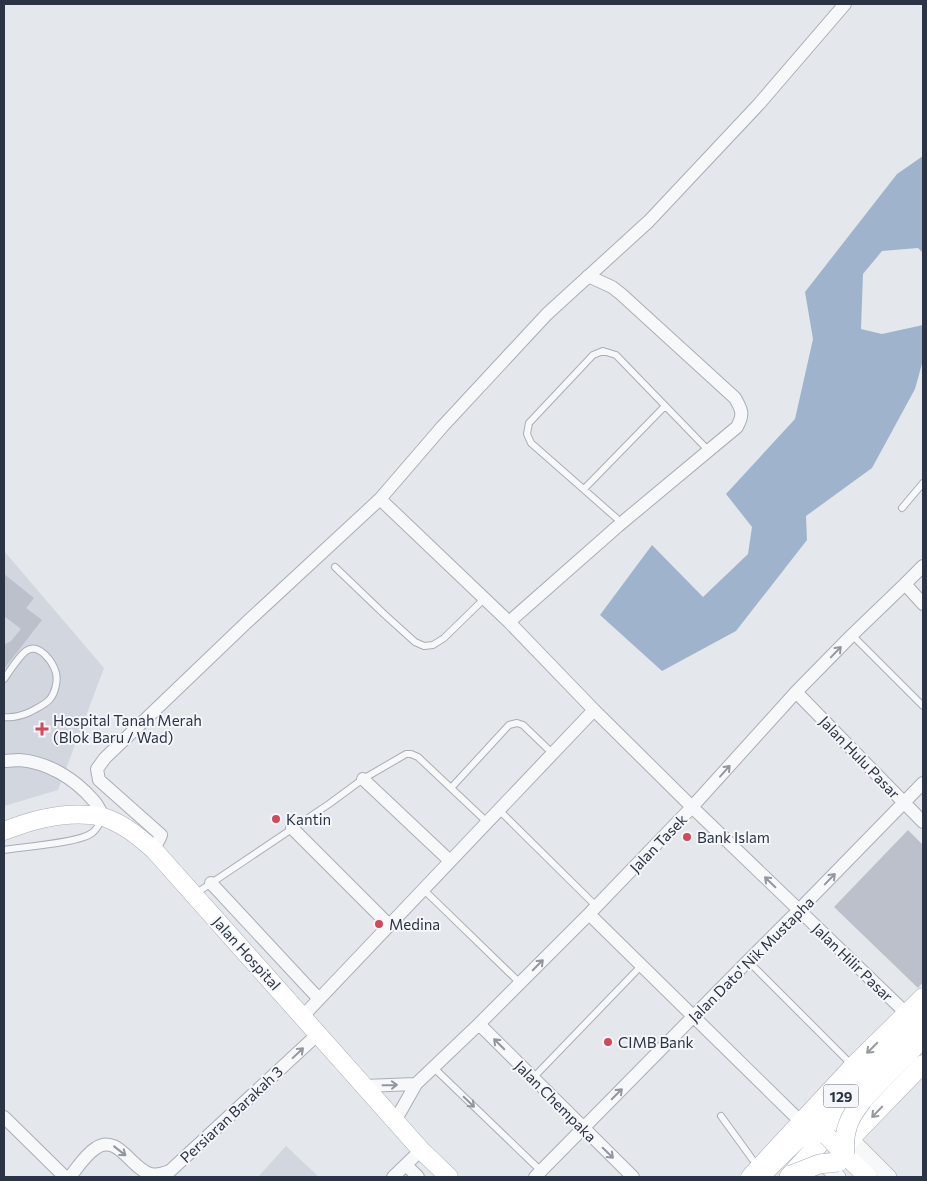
<svg xmlns="http://www.w3.org/2000/svg" width="927" height="1181" viewBox="0 0 927 1181" font-family="Commissioner,sans-serif">
<rect width="100%" height="100%" fill="#e4e7ec"/>
<path fill="#d2d6de" d="M4,551l100,117 -46,122 -54,16z
M286,1146l33,31h-61z"/>
<path fill="#9fb4cc" d="M923,156v97l-5,-5 -36,3 -19,23 -2,55 21,5 41,-9v35l-8,29 -43,79 -66,48 1,24 -71,91 -74,40 -62,-56 52,-70 51,52 45,-43 4,-27 -26,-33 69,-75 18,-80 -8,-47 92,-118z"/>
<path fill="#bbc0ca" d="M4,574l30,24 -8,10 16,12 -38,49v-24l7,-4 10,-12 -17,-13z
M908,830l15,15v137l-5,6 -84,-81z"/>
<g fill="none" stroke-linecap="round" stroke-linejoin="round">
<defs>
<path id="service" d="M584,489l81,-83
M902,508l21,-25
M622,523l-91,-80 -4,-9 2,-11 64,-68 10,-4 13,4 92,95
M335,567l49,47 31,28 9,4 9,-1 11,-7 41,-40
M852,635l71,71
M4,679c6,-8 14,-22 22,-28 13,-9 27,11 30,22 2,8 -1,20 -6,26 -5,6 -13,9 -20,13 -9,4 -17,6 -26,5
M451,788l58,-63 8,-2 6,2 29,28
M499,810l97,96
M4,850c18,-3 75,-7 88,-17 5,-4 8,-10 11,-15
M423,889l97,94
M195,894l134,-90 34,-25 43,-25h5l7,3 69,65
M748,961l105,105
M434,1068l107,103
M533,1078l108,-112
M721,1116l37,51"/>
<path id="minor" d="M380,499l129,123 85,88 98,97 214,206
M905,584l18,-18
M509,622l109,-96 119,-99c7,-13 5,-17 -2,-29l-114,-104 -9,-7 -24,-11
M796,692l127,130
M4,761c5,0 10,-1 15,-1 29,2 56,19 74,40 5,5 7,11 11,17
M363,779l87,82
M292,828l97,97
M154,850l7,-15 -62,-55 -2,-11 8,-11 141,-135 134,-124 62,-72 105,-113 102,-93 110,-117 86,-100
M211,883l108,116
M589,914l212,208
M303,1016l291,-306
M479,1024l154,153
M364,1086l52,-2
M4,1117l61,60
M395,1121l21,-37 63,-60 110,-110 103,-107 104,-115 56,-57 53,-51 18,20
M406,1165l12,12
M70,1177c8,-10 15,-22 26,-29 22,-15 36,22 55,26 7,2 13,-1 19,-3l148,-137
M393,1177l28,-27
M535,1177l213,-216 51,-51 124,-127"/>
<path id="tertiary" d="M851,1139l38,38
M825,1165l13,12"/>
<path id="secondary" d="M4,831c27,-11 57,-19 87,-16 5,1 10,1 15,3 19,7 33,19 48,32l267,300 28,27
M838,1152l85,-88
M845,1155l23,22
M750,1177l103,-111 70,-69"/>
<path id="primary" d="M759,1177l164,-161
M789,1177l30,-33 104,-106"/>
</defs>
<use href="#service" stroke="#a9aeb7" stroke-width="8"/>
<use href="#minor" stroke="#a9aeb7" stroke-width="14"/>
<use href="#tertiary" stroke="#a9aeb7" stroke-width="16"/>
<use href="#secondary" stroke="#a9aeb7" stroke-width="19"/>
<use href="#primary" stroke="#a3abb8" stroke-width="20"/>
<use href="#service" stroke="#f7f8fa" stroke-width="6"/>
<use href="#minor" stroke="#f7f8fa" stroke-width="12"/>
<use href="#tertiary" stroke="#f7f8fa" stroke-width="15"/>
<use href="#secondary" stroke="#fff" stroke-width="18"/>
<use href="#primary" stroke="#fff" stroke-width="19"/>
<defs>
<path id="secondary-bridge" d="M827,1136l18,19"/>
<path id="primary-bridge" d="M845,1155c-2,-23 3,-37 18,-55
M791,1175l28,-11 19,-2"/>
</defs>
<use href="#secondary-bridge" stroke="#a9aeb7" stroke-width="19" stroke-linecap="butt"/>
<use href="#primary-bridge" stroke="#a3abb8" stroke-width="20" stroke-linecap="butt"/>
<use href="#secondary-bridge" stroke="#fff" stroke-width="18"/>
<use href="#primary-bridge" stroke="#fff" stroke-width="19"/>
</g>
<defs><path id="oneway-shaft" d="M-6 0H5M1.5-3L5.5 0L1.5 3" fill="none" stroke-width="1.6" stroke-linecap="round" stroke-linejoin="round" transform="scale(1.25)"/></defs>
<g stroke="#9196a0">
<use href="#oneway-shaft" transform="translate(836 652) rotate(-46)"/>
<use href="#oneway-shaft" transform="translate(725 771) rotate(-48)"/>
<use href="#oneway-shaft" transform="translate(830 879) rotate(-46)"/>
<use href="#oneway-shaft" transform="translate(770 882) rotate(-136)"/>
<use href="#oneway-shaft" transform="translate(538 965) rotate(-45)"/>
<use href="#oneway-shaft" transform="translate(499 1044) rotate(-135)"/>
<use href="#oneway-shaft" transform="translate(298 1053) rotate(-43)"/>
<use href="#oneway-shaft" transform="translate(390 1085) rotate(-1)"/>
<use href="#oneway-shaft" transform="translate(617 1094) rotate(-45)"/>
<use href="#oneway-shaft" transform="translate(469 1102) rotate(44)"/>
<use href="#oneway-shaft" transform="translate(120 1151) rotate(38)"/>
<use href="#oneway-shaft" transform="translate(608 1153) rotate(44)"/>
</g>
<g stroke="#959aa2">
<use href="#oneway-shaft" transform="translate(872 1048) rotate(135)"/>
<use href="#oneway-shaft" transform="translate(877 1112) rotate(134)"/>
</g>
<g fill="#d1495b" stroke="#f4f6f9" stroke-width="2">
<path d="M39.5 721.5h5v5h5v5h-5v5h-5v-5h-5v-5h5z"/>
<circle cx="276" cy="819" r="5"/>
<circle cx="687" cy="837" r="5"/>
<circle cx="379" cy="924" r="5"/>
<circle cx="608" cy="1042" r="5"/>
</g>
<g text-anchor="middle" dominant-baseline="central" stroke-width="4" stroke-linejoin="round" paint-order="stroke">
<rect fill="#f4f6f9" stroke="#676e7b" stroke-width="1" x="823.5" y="1084.5" width="35" height="23" rx="4"/>
<g font-size="14" font-weight="bold" fill="#2b3445">
<text x="841" y="1096">129</text>
</g>
<g font-size="15" fill="#2b3445" stroke="#f4f6f9" text-anchor="start">
<text x="53" y="720">Hospital Tanah Merah<tspan x="53" dy="17">(Blok Baru / Wad)</tspan></text>
<text x="286" y="819">Kantin</text>
<text x="697" y="837">Bank Islam</text>
<text x="389" y="924">Medina</text>
<text x="618" y="1042">CIMB Bank</text>
</g>
<g font-size="15" fill="#2b3445" stroke="#f4f6f9">
<text transform="translate(860 757) rotate(46)">Jalan Hulu Pasar</text>
<text transform="translate(658 843) rotate(-46)">Jalan Tasek</text>
<text transform="translate(247 953) rotate(48)">Jalan Hospital</text>
<text transform="translate(751 959) rotate(-45)">Jalan Dato' Nik Mustapha</text>
<text transform="translate(853 962) rotate(44)">Jalan Hilir Pasar</text>
<text transform="translate(556 1101) rotate(45)">Jalan Chempaka</text>
<text transform="translate(231 1114) rotate(-43)">Persiaran Barakah 3</text>
</g>
</g>
<rect width="927" height="1181" fill="none" stroke="#2b3445" stroke-width="10"/>
</svg>
